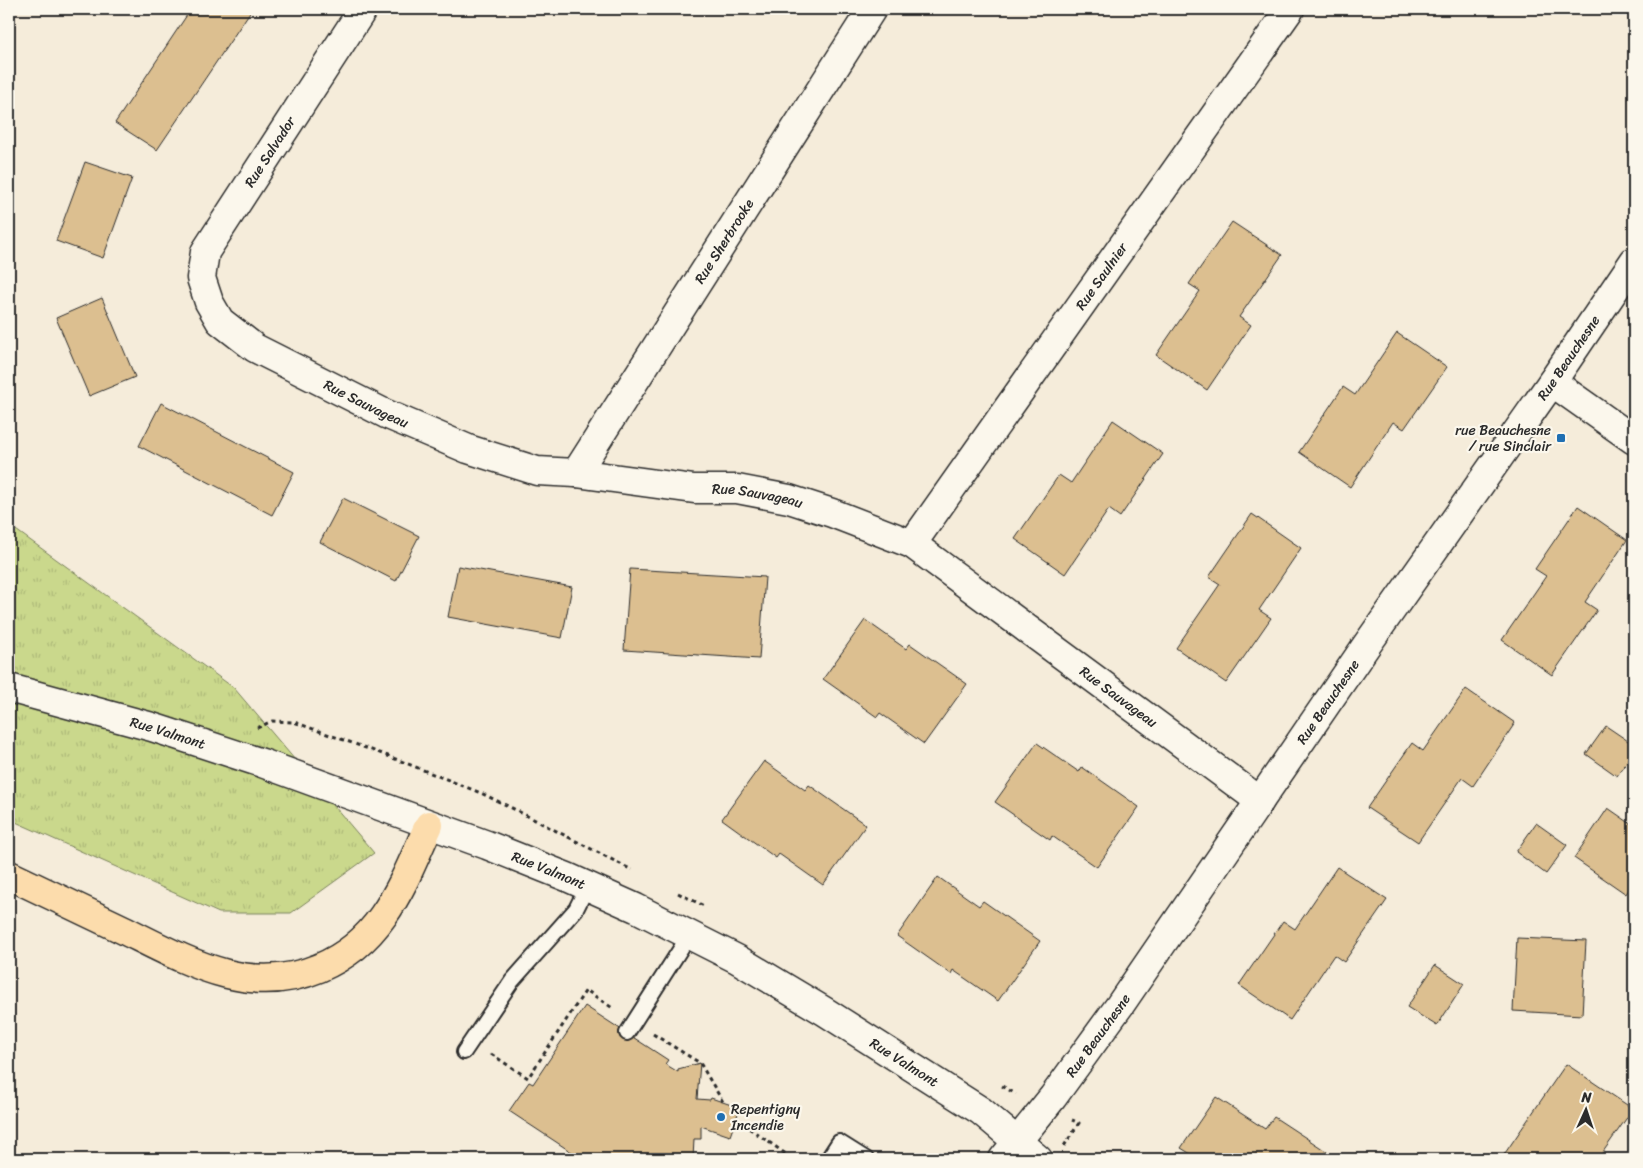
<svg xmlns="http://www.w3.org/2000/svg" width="1643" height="1168" viewBox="0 0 1643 1168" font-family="Sriracha,sans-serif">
<defs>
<pattern id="grass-tufts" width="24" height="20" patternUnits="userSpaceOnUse" patternTransform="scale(1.25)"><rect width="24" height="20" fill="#cad88c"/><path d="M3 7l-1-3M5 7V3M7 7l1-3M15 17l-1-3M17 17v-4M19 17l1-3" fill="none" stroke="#aeba79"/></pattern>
</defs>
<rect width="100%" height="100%" fill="#f5ecda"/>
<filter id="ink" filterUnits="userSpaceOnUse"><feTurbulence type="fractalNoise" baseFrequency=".02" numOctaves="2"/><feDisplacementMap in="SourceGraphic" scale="10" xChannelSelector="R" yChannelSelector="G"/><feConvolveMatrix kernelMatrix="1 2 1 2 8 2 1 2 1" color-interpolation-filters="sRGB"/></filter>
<g filter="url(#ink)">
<path fill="url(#grass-tufts)" stroke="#7a825c" d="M9,525l225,163 140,165 -83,60h-72l-210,-94z"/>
<path fill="#dcbf90" stroke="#2b2b2b" d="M191,9h61l-95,141 -42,-27z
M85,162l47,16 -29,80 -47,-17z
M1232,222l50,33 -43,62 12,8 -44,65 -51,-35 44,-64 -11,-7z
M102,298l33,79 -46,19 -33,-78z
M1397,333l50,34 -43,62 -11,-7 -43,65 -51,-35 44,-65 12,8z
M161,403l133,69 -22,43 -133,-69z
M1113,420l50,34 -43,63 -11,-8 -44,65 -50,-35 44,-64 12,8z
M343,498l76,38 -23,45 -76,-39z
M1578,506l49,34 -42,62 12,8 -45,65 -50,-35 44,-64 -11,-7z
M1252,514l49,34 -42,62 12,8 -45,65 -50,-35 44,-64 -11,-7z
M458,566l114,21 -10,51 -114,-21z
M630,569l135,8 -6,82 -135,-9z
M865,620l41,29 4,-5 57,40 -43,60 -44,-31 -3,4 -54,-38z
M1466,689l49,34 -42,63 -11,-8 -44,64 -51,-34 45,-65 11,8z
M1606,726l28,19v7l-17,24 -31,-22z
M1037,743l42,29 3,-5 57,40 -42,60 -45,-31 -2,4 -55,-38z
M764,761l41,29 4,-5 57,40 -43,60 -44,-31 -3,4 -54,-39z
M1608,808l26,18v56l-8,12 -52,-36z
M1536,823l31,22 -21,29 -30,-22z
M1337,867l50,33 -43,62 -10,-7 -44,65 -51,-35 44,-64 12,8z
M938,877l41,29 4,-5 57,40 -42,60 -45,-31 -2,4 -54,-38z
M1517,938l69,3 -4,74 -69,-4z
M1435,965l29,19 -27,42 -30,-19z
M585,1006l83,54 -3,4 13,8v-3l22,-6 -3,36 13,1 1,-2 29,10 -10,28 -29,-10v13h-7l-1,20h-111l-73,-48 20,-29 4,2z
M1566,1064l67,45 -35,50h-97z
M1216,1097l49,32 9,-12 55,36 -4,6h-126l-18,-11z"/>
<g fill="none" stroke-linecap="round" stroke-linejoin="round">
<defs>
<path id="lane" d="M627,1033l63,-99
M464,1052l48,-71 64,-72 11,-22
M828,1159l11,-17 27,17"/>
<g id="street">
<path id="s1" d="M363,9l-158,243 -4,26 8,24 11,19 35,27 131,66 82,35 69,22 39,2 118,16h43l52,10 43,14 80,31 348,257"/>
<path d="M1552,382l82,58"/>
<path id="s2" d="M576,473l296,-464"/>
<path id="s3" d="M912,544l378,-535"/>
</g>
<g id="secondary">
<path id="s4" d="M9,688l143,39 110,36 225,82 80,32 69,31 101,51 87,52 157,100 57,48"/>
<path id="s5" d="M1003,1159l50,-62 67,-92 246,-359 186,-264 82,-121"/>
</g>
<path id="highway" d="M9,875c37,18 75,36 113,54 63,31 126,69 197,39 26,-11 48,-29 64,-52 20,-28 32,-60 46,-91"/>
</defs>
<use href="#lane" stroke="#2b2b2b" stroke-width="18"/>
<use href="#street" stroke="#2b2b2b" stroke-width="31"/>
<use href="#secondary" stroke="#2b2b2b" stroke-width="31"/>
<use href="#highway" stroke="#2b2b2b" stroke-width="31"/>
<path stroke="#2b2b2b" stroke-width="3" stroke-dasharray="4 4" stroke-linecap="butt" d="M257,728l15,-7 22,1 94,34 93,37 27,13 124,64
M678,893l28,14
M653,1034l47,29 23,39
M491,1054l37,24 58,-88 28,19
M1002,1086l14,8
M736,1119l57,40
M1064,1146l15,-23 -7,-3"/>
<use href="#lane" stroke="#fbf7ec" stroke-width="14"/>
<use href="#street" stroke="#fbf7ec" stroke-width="28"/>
<use href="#secondary" stroke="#fbf7ec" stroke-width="28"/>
<use href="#highway" stroke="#fcdcac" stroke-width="28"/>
</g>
</g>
<g fill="#1f6fb2" stroke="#fbf7ec" stroke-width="2">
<rect x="1556" y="433" width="10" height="10" rx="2.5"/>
<circle cx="721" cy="1117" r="5"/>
</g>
<g text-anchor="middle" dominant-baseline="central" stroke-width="4.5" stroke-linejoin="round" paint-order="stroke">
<g font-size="14" fill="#2b2b2b" stroke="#fbf7ec">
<text transform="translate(270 152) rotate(-57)">Rue Salvador</text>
<text stroke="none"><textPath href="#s2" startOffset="275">Rue Sherbrooke</textPath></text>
<text stroke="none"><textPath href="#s3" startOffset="328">Rue Saulnier</textPath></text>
<text stroke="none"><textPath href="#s5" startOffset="981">Rue Beauchesne</textPath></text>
<text stroke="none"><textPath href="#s1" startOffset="532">Rue Sauvageau</textPath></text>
<text stroke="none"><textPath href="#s1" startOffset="938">Rue Sauvageau</textPath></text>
<text stroke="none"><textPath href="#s1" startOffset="1358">Rue Sauvageau</textPath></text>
<text stroke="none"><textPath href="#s5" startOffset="561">Rue Beauchesne</textPath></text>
<text stroke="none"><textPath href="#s4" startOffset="165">Rue Valmont</textPath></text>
<text stroke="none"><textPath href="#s4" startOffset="570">Rue Valmont</textPath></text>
<text stroke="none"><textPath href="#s5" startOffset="156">Rue Beauchesne</textPath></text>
<text stroke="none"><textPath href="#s4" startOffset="975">Rue Valmont</textPath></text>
</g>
<g font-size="14" fill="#2b2b2b" stroke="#fbf7ec" text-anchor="end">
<text x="1551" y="430">rue Beauchesne<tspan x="1551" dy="16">/ rue Sinclair</tspan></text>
<text x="731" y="1109" text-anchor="start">Repentigny<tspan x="731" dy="16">Incendie</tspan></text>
</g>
</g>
<rect width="1643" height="1168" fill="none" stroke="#fbf7ec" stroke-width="30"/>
<rect x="15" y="15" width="1613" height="1138" fill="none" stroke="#2b2b2b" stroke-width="2" filter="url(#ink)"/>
<g transform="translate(1586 1110) rotate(3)" stroke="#fbf7ec" stroke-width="4" paint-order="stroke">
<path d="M0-4L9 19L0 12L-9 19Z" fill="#2b2b2b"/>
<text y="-8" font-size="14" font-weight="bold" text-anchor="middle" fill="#2b2b2b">N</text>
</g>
</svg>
